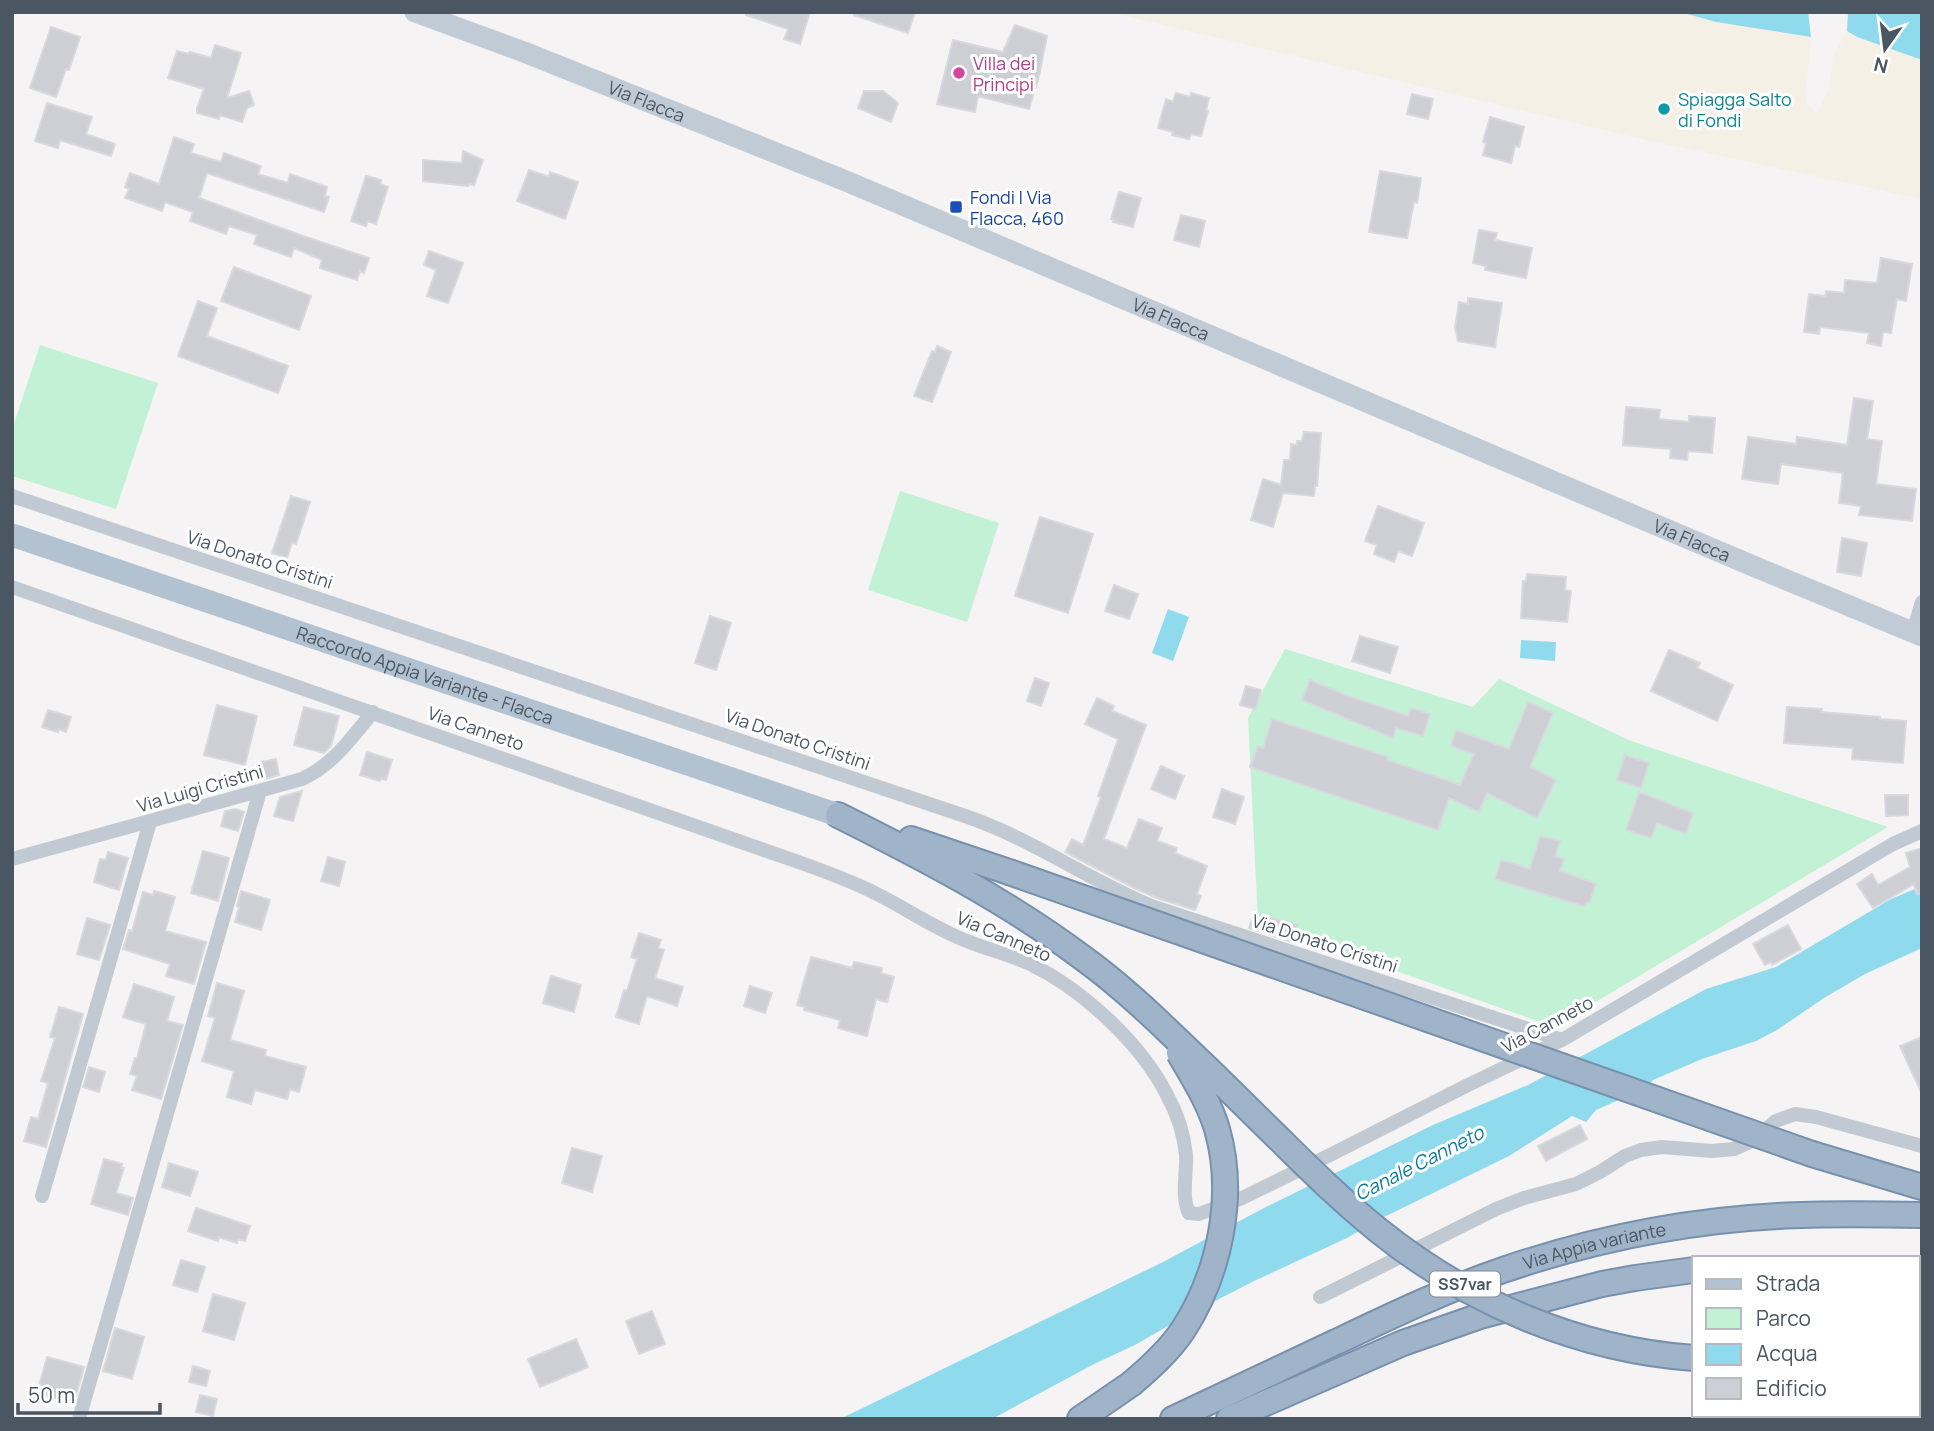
<svg xmlns="http://www.w3.org/2000/svg" width="1934" height="1431" viewBox="0 0 1934 1431" font-family="Manrope,sans-serif">
<rect width="100%" height="100%" fill="#f5f3f3"/>
<path fill="#c3f1d5" d="M40,345l118,38 -42,126 -104,-33v-46z
M900,491l99,32 -32,99 -99,-32z
M1285,649l188,58 26,-28 132,62 257,86 -334,200 -296,-105 -10,-204z"/>
<path fill="#f5f0e5" d="M1109,12h571l36,10 95,15 -5,54 1,13 10,10 11,-23 7,-39 12,-21 10,6 65,23v139l-271,-58z"/>
<path fill="#90daee" d="M1680,12h128l3,25 -95,-15z
M1848,12h74v48l-65,-23 -10,-6z
M1168,609l21,8 -16,44 -21,-8z
M1521,640l35,2 -1,19 -35,-3z
M1922,886v62l-57,26 -41,24 -47,32 -21,11 -54,18 -49,21 -7,8 -50,22 -10,12 -14,-6 -63,40 -127,62 -35,20 -93,43 -72,37 -47,27 -41,19 -102,55h-152l323,-157 99,-53 171,-84 95,-40 178,-96 70,-22 115,-68z"/>
<path fill="#cdcfd5" stroke="#d7d9de" stroke-width="2" d="M747,12h63l-10,32 -16,-5 4,-10 -42,-14z
M855,12h60l-7,21 -54,-18z
M1015,25l32,11 -8,40 -10,33 -51,-13 -3,16 -38,-8 16,-64 50,12z
M51,27l29,10 -11,33 -3,-1 -10,28 -26,-9z
M215,45l26,8 -14,45 22,-7 5,14 -7,3 -5,14 -22,-7 -1,4 -22,-6v-5l7,-19 -36,-11 9,-27 12,3 1,-2 21,6z
M864,91h19l15,12 -7,19 -33,-14z
M1176,93l14,4 1,-4 18,5 -3,12 2,1 -7,25 -10,-2 -2,5 -17,-4 1,-3 -15,-4 8,-29 7,3z
M1412,94l21,5 -5,20 -21,-5z
M47,103l45,14 -6,17 29,10 -4,12 -51,-16 -2,8 -23,-7z
M1490,117l34,10 -5,20 -4,-1 -4,17 -28,-8 3,-12 -3,-1z
M174,137l20,7 -3,9 30,9 3,-9 37,13 -3,8 30,9 2,-9 37,13 -2,9 4,1 -5,15 -117,-39 -8,25 104,38 66,22 -5,15 -4,-2 -3,9 -37,-12 2,-8 -28,-12 -3,9 -37,-13 3,-9 -28,-9 -3,8 -36,-13 3,-9 -28,-10 -3,9 -37,-13 4,-9 -4,-2 5,-14 29,11z
M463,151l20,9 -9,25 -5,-1 -1,2 -45,-5v-21l39,3z
M529,170l20,7 1,-5 28,10 -13,37 -48,-18z
M1380,171l41,7 -4,25 -3,-1 -7,36 -38,-6z
M366,176l15,4 -1,4 8,3 -12,37 -8,-3 -2,5 -15,-5z
M1119,192l22,6 -8,29 -20,-5 1,-2 -3,-1z
M1181,215l24,6 -6,26 -25,-7z
M1479,230l18,3 -2,7 37,8 -6,30 -41,-8 1,-4 -13,-3z
M429,251l34,12 -15,40 -21,-7 9,-26 -12,-5z
M1881,258l31,6 -6,37 -9,-2 -6,34 -8,-1 -2,14 -14,-3 2,-10 -49,-6 -1,7 -15,-2 5,-38 16,2 1,-5 18,2 1,-13 32,3z
M234,267l77,29 -12,34 -78,-29z
M1468,298l34,5 -7,44 -37,-6 -3,-13 4,-26 9,2z
M198,301l19,7 -10,28 81,30 -10,27 -100,-37z
M937,346l14,6 -19,50 -18,-6 18,-45 3,1z
M1854,398l19,3 -6,38 15,2 -6,43 40,5 -4,32 -53,-6 2,-9 -22,-3 4,-30 -62,-9 -3,20 -36,-5 6,-42 48,7 1,-7 50,8z
M1626,407l34,3 -1,9 30,3v-6l26,2 -3,35 -24,-2 -1,9 -17,-2 1,-9 -48,-4z
M1304,432l17,1 -4,53h-2l-1,10 -31,-3 -10,34 -22,-7 12,-41 18,6 3,-25h6l1,-16 6,1v-4h5z
M291,496l19,6 -14,42 -4,-2 -5,16 -15,-5z
M1378,506l46,17 -12,33 -14,-5 -4,11 -20,-8 3,-9 -12,-4z
M1040,517l53,17 -25,79 -53,-17z
M1842,538l25,5 -6,33 -24,-4z
M1527,574l39,3 -1,13 6,1 -4,31 -46,-4 2,-37h3z
M1114,585l24,9 -9,25 -24,-8z
M710,616l21,7 -15,47 -21,-7z
M1360,636l38,11 -8,26 -38,-12z
M1669,650l31,13 -3,5 36,17 -16,36 -66,-30z
M1035,678l14,5 -8,23 -14,-5z
M1310,680l38,16 60,20 3,-8 19,6 -7,22 -27,-8 -3,10 -91,-38z
M1246,686l15,4 -5,19 -16,-4z
M1097,698l17,8 -2,5 34,14 -42,114 23,9 12,-29 23,9 -5,13 20,7 -2,5 32,13 -10,28 4,2 -6,14 -38,-12 -23,-10 -69,-36 7,-13 11,6 18,-48 -3,-1 20,-57 -33,-15z
M1528,702l25,11 -23,54 26,13 -19,38 -50,-25 -8,19 -30,-14 -11,32 -188,-63 8,-21 5,2 9,-29 116,38 -1,3 73,25 14,-31 -23,-8 5,-16 53,19z
M217,705l40,11 -12,49 -41,-10z
M304,707l35,9 -8,30 -7,7 -30,-8z
M1787,707l35,2 -1,3 59,5v2l26,2 -3,42 -51,-4 1,-11 -69,-5z
M48,710l23,7 -5,15 -7,-3 -1,3 -16,-5z
M367,752l25,8 -6,20 -5,-2 -1,3 -20,-6z
M1625,755l24,8 -8,25 -24,-8z
M276,759l3,16 -17,5 -4,-17z
M1161,766l23,10 -9,23 -24,-10z
M1222,789l22,8 -9,27 -22,-7z
M302,791l-9,30 -19,-5 6,-19z
M1639,792l54,21 -7,21 -29,-11 -6,15 -25,-8z
M1885,795h23v20l-22,1z
M235,809l9,3 -6,19 -17,-5 4,-15z
M1540,836l20,5 -5,15 9,3 -4,12 36,13 -6,17 -7,5 -88,-27 6,-19 29,9z
M1922,848v45l-5,1 -3,-10 -41,24 -16,-24 15,-10 6,11 32,-18 -4,-14z
M203,851l26,7 -11,43 -27,-8z
M108,852l20,6 -9,32 -25,-8 6,-23 6,1z
M328,857l17,5 -6,24 -18,-5z
M154,891l21,6 -10,34 41,11 -12,42 -28,-8 4,-12 -47,-15 6,-19 3,1 11,-39 10,3z
M241,891l29,9 -9,30 -26,-8 4,-15 -2,-1z
M1254,913l43,12 -5,17 -43,-14z
M87,918l23,7 -11,35 -22,-6z
M1788,925l13,24 -29,16 -1,-3 -6,3 -12,-21z
M639,933l22,7 -3,8 6,2 -9,28 28,9 -6,19 -30,-10 -8,28 -23,-7 8,-27 3,1 10,-32 -6,-2z
M811,957l41,11 2,-6 28,6 -1,5 13,4 -7,25 -11,-3 -9,37 -29,-8 2,-8 -36,-10 1,-3 -8,-2z
M551,976l30,9 -7,27 -31,-9z
M217,983l27,8 -14,49 36,10 -1,6 41,11 -7,25 -9,-3 -3,10 -32,-9 -4,14 -24,-7 7,-26 -32,-10 13,-43 -7,-2z
M134,984l40,13 -7,24 16,4 -22,74 -29,-9 5,-14 -7,-2 5,-16h2l9,-34 -23,-7z
M750,986l22,7 -7,20 -21,-7z
M59,1007l24,7 -37,133 -22,-6 7,-24 7,2 10,-36 -7,-2 14,-43 -5,-1z
M1922,1037v57l-22,-48z
M89,1067l16,5 -6,20 -16,-5z
M1580,1125l7,14 -41,22 -8,-15z
M572,1148l30,8 -10,36 -30,-9z
M104,1159l18,5 -1,4h3l-8,25 17,5 -5,17 -37,-11z
M169,1163l29,9 -8,24 -28,-9z
M196,1208l54,18 -5,15 -7,-2 -1,4 -18,-6 -1,4 -30,-10z
M181,1260l24,7 -8,25 -24,-7z
M213,1294l32,9 -11,37 -31,-9z
M652,1311l13,33 -26,10 -13,-33z
M115,1328l29,9 -12,42 -29,-8z
M576,1339l12,28 -48,20 -12,-28z
M47,1357l37,10 -10,36 -33,-9 2,-7 -4,-1z
M193,1366l17,5 -4,15 -17,-4z
M200,1395l17,4 -4,17 -17,-4z"/>
<g fill="none" stroke-linecap="round" stroke-linejoin="round">
<defs>
<g id="trunk">
<path d="M838,815c84,42 169,86 245,143 29,21 56,45 82,70"/>
<path d="M911,839l98,33"/>
<path d="M1812,1154l110,33"/>
<path d="M1918,1269l4,1"/>
<path d="M1918,1332l4,-1"/>
<path d="M1080,1419l51,-35"/>
<path id="s3" d="M1173,1419c55,-26 109,-52 163,-77 55,-26 109,-52 167,-72 88,-30 182,-49 275,-54 48,-3 96,-2 144,-1"/>
<path d="M1229,1419l174,-76 77,-27 122,-32 33,-6 59,-8"/>
</g>
</defs>
<use href="#trunk" stroke="#7690ad" stroke-width="28"/>
<path stroke="#c1cad2" stroke-width="14" d="M12,496l956,321c66,23 122,64 186,90l408,133
M12,587l795,278c22,8 43,16 64,26 27,13 52,30 80,43 25,13 53,18 79,30 52,25 111,79 137,131 10,18 17,39 19,60 1,18 -5,42 3,58l10,1 41,-15 90,-44 138,-70 94,-45 297,-176 34,-20 29,-13
M1913,632l9,-30
M12,859l290,-80c31,-14 50,-42 71,-67
M42,1196l108,-374
M1320,1297l176,-88 28,-11 52,-14 24,-12 25,-16 16,-6 21,-3 50,4 22,-2 18,-8 24,-20 19,-7 21,3 106,29
M79,1419l181,-628"/>
<path stroke="#c1cbd6" stroke-width="21" id="s1" d="M415,12l109,40 322,129 907,385 169,70"/>
<path stroke="#b3c2d1" stroke-width="23" id="s2" d="M12,535l826,280"/>
<use href="#trunk" stroke="#9fb4c9" stroke-width="24"/>
<defs>
<path id="trunk-bridge" d="M1009,872l803,282
M1165,1028c35,33 69,66 103,100 36,35 71,71 110,102 89,72 201,120 316,128
M1131,1384c19,-16 38,-33 52,-54 37,-57 53,-135 34,-201 -8,-27 -24,-52 -38,-76"/>
</defs>
<use href="#trunk-bridge" stroke="#7690ad" stroke-width="28" stroke-linecap="butt"/>
<use href="#trunk-bridge" stroke="#9fb4c9" stroke-width="24"/>
</g>
<circle fill="#d1479c" stroke="#fff" stroke-width="2.5" cx="959" cy="73" r="7"/>
<circle fill="#0f9aa8" stroke="#fff" stroke-width="2.5" cx="1664" cy="109" r="7"/>
<rect fill="#1a4fb4" stroke="#fff" stroke-width="2.5" x="949" y="200" width="14" height="14" rx="3.5"/>
<g text-anchor="middle" dominant-baseline="central" stroke-width="6" stroke-linejoin="round" paint-order="stroke">
<rect fill="#fff" stroke="#808990" stroke-width="2" x="1430" y="1271.5" width="70" height="25" rx="5"/>
<g font-size="16" font-weight="bold" fill="#4a5661">
<text x="1465" y="1284">SS7var</text>
</g>
<g font-size="18" fill="#b23c85" stroke="#fff" text-anchor="start">
<text x="973" y="63">Villa dei<tspan x="973" dy="21">Principi</tspan></text>
</g>
<g font-size="18" fill="#0d838f" stroke="#fff" text-anchor="start">
<text x="1678" y="99">Spiagga Salto<tspan x="1678" dy="21">di Fondi</tspan></text>
</g>
<g font-size="18" fill="#4a5661" stroke="#fff">
<text stroke="none"><textPath href="#s1" startOffset="248">Via Flacca</textPath></text>
<text stroke="none"><textPath href="#s1" startOffset="816">Via Flacca</textPath></text>
<text stroke="none"><textPath href="#s1" startOffset="1382">Via Flacca</textPath></text>
<text transform="translate(260 559) rotate(18)">Via Donato Cristini</text>
<text stroke="none"><textPath href="#s2" startOffset="436">Raccordo Appia Variante - Flacca</textPath></text>
<text transform="translate(476 728) rotate(19)">Via Canneto</text>
<text transform="translate(798 739) rotate(19)">Via Donato Cristini</text>
<text transform="translate(200 788) rotate(-16)">Via Luigi Cristini</text>
<text transform="translate(1004 936) rotate(23)">Via Canneto</text>
<text transform="translate(1325 943) rotate(18)">Via Donato Cristini</text>
<text transform="translate(1547 1024) rotate(-28)">Via Canneto</text>
<text stroke="none"><textPath href="#s3" startOffset="457">Via Appia variante</textPath></text>
</g>
<g font-size="18" fill="#164399" stroke="#fff" text-anchor="start">
<text x="970" y="197">Fondi | Via<tspan x="970" dy="21">Flacca, 460</tspan></text>
</g>
<g font-size="19" font-style="italic" fill="#0c7c9b" stroke="#fff">
<text transform="translate(1419 1163) rotate(-27)">Canale Canneto</text>
</g>
</g>
<rect width="1934" height="1431" fill="none" stroke="#4a5661" stroke-width="28"/>
<rect x="1692" y="1256" width="228" height="161" fill="#ffffff" stroke="#b7bbc0" stroke-width="2"/>
<rect x="1706" y="1279" width="35" height="10" fill="#b3c2d1" stroke="#b7bbc0" stroke-width="2"/>
<text x="1756" y="1291" font-size="21" fill="#4a5661">Strada</text>
<rect x="1706" y="1308" width="35" height="21" fill="#c3f1d5" stroke="#b7bbc0" stroke-width="2"/>
<text x="1756" y="1326" font-size="21" fill="#4a5661">Parco</text>
<rect x="1706" y="1344" width="35" height="21" fill="#90daee" stroke="#b7bbc0" stroke-width="2"/>
<text x="1756" y="1361" font-size="21" fill="#4a5661">Acqua</text>
<rect x="1706" y="1378" width="35" height="21" fill="#cdcfd5" stroke="#b7bbc0" stroke-width="2"/>
<text x="1756" y="1396" font-size="21" fill="#4a5661">Edificio</text>
<g transform="translate(1885 49) rotate(194)" stroke="#ffffff" stroke-width="5" paint-order="stroke">
<path d="M0-5L12 26L0 18L-12 26Z" fill="#4a5661"/>
<text y="-10" font-size="19" font-weight="bold" text-anchor="middle" fill="#4a5661">N</text>
</g>
<path d="M18 1403v10h142v-10" fill="none" stroke="#4a5661" stroke-width="3.5"/>
<text x="28" y="1403" font-size="21" fill="#4a5661" stroke="#ffffff" stroke-width="5" paint-order="stroke">50 m</text>
</svg>
